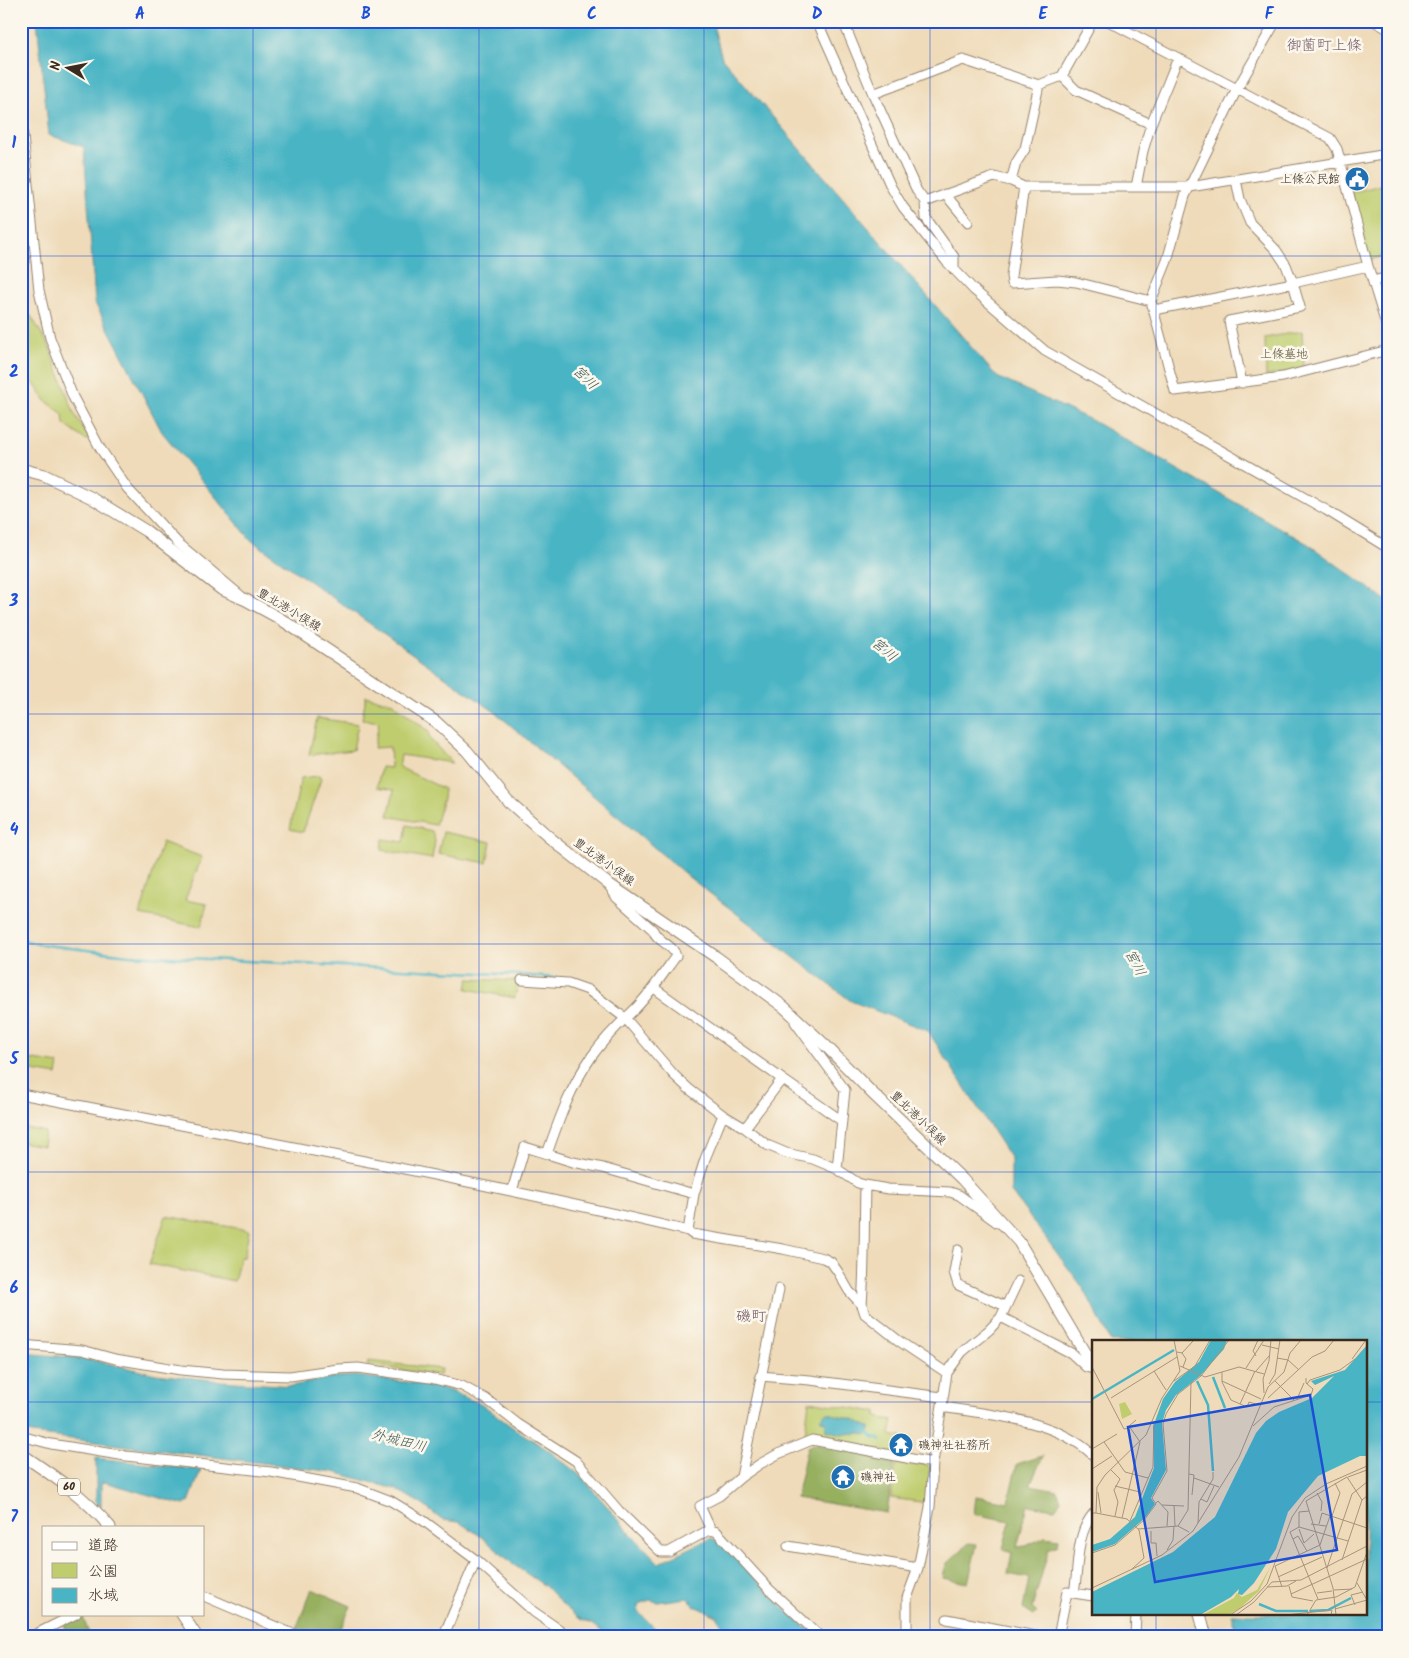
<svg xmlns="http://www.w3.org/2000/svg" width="1409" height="1658" viewBox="0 0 1409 1658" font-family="Kalam,'Klee One',sans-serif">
<rect width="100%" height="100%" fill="#fbf7ec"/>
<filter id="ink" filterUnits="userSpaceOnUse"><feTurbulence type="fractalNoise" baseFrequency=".02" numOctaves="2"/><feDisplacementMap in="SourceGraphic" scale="10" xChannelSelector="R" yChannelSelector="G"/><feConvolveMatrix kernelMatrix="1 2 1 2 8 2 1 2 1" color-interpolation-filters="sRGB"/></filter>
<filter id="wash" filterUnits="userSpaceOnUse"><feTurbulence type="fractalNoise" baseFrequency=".0096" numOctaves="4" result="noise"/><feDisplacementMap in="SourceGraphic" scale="20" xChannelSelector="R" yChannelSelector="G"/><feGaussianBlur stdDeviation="1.12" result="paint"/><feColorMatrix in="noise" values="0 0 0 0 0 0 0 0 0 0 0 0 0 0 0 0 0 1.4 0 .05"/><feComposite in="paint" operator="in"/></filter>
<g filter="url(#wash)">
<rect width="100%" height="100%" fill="#efdbba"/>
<path fill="#bfcd6e" stroke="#7d7c46" d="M1388,183v72l-19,5 -18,-67z
M21,314l10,2 18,30 25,67 16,26 -5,1 -21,-16 -1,-10 -17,-13 -14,-20 -6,-2 -3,12 -2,-1z
M1302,331l2,39 -38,6 -1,-38z
M366,696l27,7 35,28 2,8 22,24 -51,-8 -2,12 45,22 -1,9 -8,27 -47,-9 6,-26 -17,-3 4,-20 10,1 -1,-21 -16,1 5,-26 -17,-3z
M317,718l41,6 -5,26 -44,5z
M319,776l2,3 -18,53 -13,-3 11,-51z
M407,825l25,6 3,10 -3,18 -50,-9 1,-11 21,3z
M443,832l48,10 -4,21 -49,-9z
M162,842l40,15 -17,43 22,4 -6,23 -61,-12z
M469,979l48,2 1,2 -3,15 -48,-9z
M21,1058l38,6 -2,11 -36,-6z
M21,1127l24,5 -2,14 -22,-4z
M166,1216l83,14 -5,27h-4l-6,24 -85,-17z
M368,1361l73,8 -1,6 -73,-10z
M809,1401l68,11 -1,5 17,3 -3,15 22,4 -3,17 -102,-19 -2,-3z
M897,1459l31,6 2,3 -2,35 -37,-5z"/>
<path fill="#97b061" stroke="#696d40" d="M813,1444l82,15 -8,54 -91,-15 11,-51z
M1043,1456l-13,29 27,5 4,10 -6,9 -27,-4 -11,42 9,-1 19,-9 14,2 -1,6 -9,4 -17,59 5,5 -3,3 -11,-7 6,-31 -21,-4 4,-22 -9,-3 7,-28 -36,-7 2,-18 32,6 9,-38z
M969,1543l8,1 -9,39 -25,-5 3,-14z
M312,1589l39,17 -14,31h-24l-17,-8z
M82,1614l8,23h-22l-4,-14z"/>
<path fill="#48b4c4" stroke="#426f71" d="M37,21h675l10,37 275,319 94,43 217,124 80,58v1035h-149l-7,-23h133v-272h-254l-27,-53 -73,-97v-33l-83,-128 -77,-30 -161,-123 -195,-166 -244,-172 -89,-108 -67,-129 -11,-156 -35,-12z
M21,1353l62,5 73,16 64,7 72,5 43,-9 21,-1 82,10 45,19 29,22 36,23 34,27 47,55 30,31 52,-25 10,5 68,70 29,24h-89l-12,-21 -22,-10 -8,-8 -29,4 -8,-2 -12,4 1,9c9,7 16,17 26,24h-42l-6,-6 -13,2 -12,-9 -12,-5 -15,-12 -20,-21 -31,-21 -32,-28 -23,-15 -17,-2 -19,-15 -27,-16 -62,-17 -302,-38 -11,-5z
M828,1413l25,6 18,9 -4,7 -5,-2 -20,1 -16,-4 1,-4 -3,-6 -2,1 -2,-2 4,-5z
M96,1458l105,12 -12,32 -5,3 -79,-23 -4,1v23l-5,-4z"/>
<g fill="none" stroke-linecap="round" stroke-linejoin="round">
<path stroke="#48b4c4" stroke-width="2.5" d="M21,939l16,5 92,11 389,20 50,4 16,5
M868,1432l5,5 7,1 1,2"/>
</g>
</g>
<g filter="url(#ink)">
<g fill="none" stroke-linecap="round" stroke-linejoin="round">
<defs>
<path id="minor" d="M817,21l74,166 12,20 43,54 28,29 71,61 281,159 62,38
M843,21l30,73 44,97 8,11 69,-25 17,4 13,6h166l198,-33
M1093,21l-31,55 14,14 75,34
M1108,21l222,117 7,11 31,117 20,65
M1374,21l14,8
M873,94l90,-34 76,25
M21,117l18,173 11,48 23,59 27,51 27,40 51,55 63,53
M1011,181l5,-18 9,-14 14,-64 23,-9
M1024,187l-13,89 1,7 45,-3 19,2 75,19 24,90 108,-14 105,-27
M1136,187l7,-36 8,-27 27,-66
M945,194l23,28
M925,202l1,16 28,39v13
M1373,281l15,-4
M1151,301l16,-40 18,-65 52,-107 39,-68
M1154,310l139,-27 -7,-18 -10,-15 -26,-27 -10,-24 -4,-19
M1242,383l-13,-62 71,-14 -7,-24 75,-17
M522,980l46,3 20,7 37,28 49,57 15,14 34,26 22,13 22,17 19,8 27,6 24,10 21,14 7,2 23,4 62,3 9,3 39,28
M654,988l128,91 -37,49
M795,1022l50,68 -8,79
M782,1079l60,42
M21,1094c223,44 446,84 667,137l4,3 91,15 40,9 8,4 7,10 11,19 13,14 3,9 34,27 48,32
M547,1154c12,-35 24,-68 45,-98 12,-17 27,-32 42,-46 16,-16 29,-36 42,-54 -3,-12 -19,-14 -23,-26l-36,-32 -7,-11
M512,1191l13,-44 48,15 30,6 91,26
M688,1231l6,-37 11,-35 18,-44
M958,1250l-4,22 4,13 47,21
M862,1305c3,-40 2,-80 3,-120
M1001,1317l70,36 15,14 7,2
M21,1345l61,5 33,9 66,11 42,4 67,2 48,-7 20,-1 72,10 32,8 24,13 32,25 58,37 43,50 42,41h8l38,-21 4,-1 6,2 52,57 52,48
M760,1376l50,4 132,17
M942,1407c50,8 113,12 151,48
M21,1436l30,8 75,12 145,16 86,16 34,13 33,20 52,39 58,52 36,25
M741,1477l38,-188
M711,1530l-11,-24 19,-10 22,-19 19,-13 18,-10 34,-14 121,23
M788,1546l130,22
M1074,1593c5,-26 1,-57 19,-79
M204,1596l96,41
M947,1619l94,18
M30,1637l46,-23
M443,1637l33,-77
M907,1637v-39l11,-30 12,-61 3,-44 14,-90 15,-21 27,-22 12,-13 17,-36
M1058,1637l9,-45 26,4
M1135,1637l1,-23"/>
<path id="major" d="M21,469l23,6 48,23 54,33 75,58 25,11 33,18 157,104 31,29 41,50 42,37 57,45 109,74 68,50 43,40 44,45 91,87 57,63 74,125
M21,1454c33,22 63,42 89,73
M182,1614l15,23
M1200,1614l6,23"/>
</defs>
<use href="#minor" stroke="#95826c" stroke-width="11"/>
<use href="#major" stroke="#95826c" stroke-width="13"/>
<use href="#minor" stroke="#fff" stroke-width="9"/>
<use href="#major" stroke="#fff" stroke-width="11"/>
</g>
</g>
<path fill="none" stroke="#1d4ed8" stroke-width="1" stroke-opacity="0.55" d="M253,21v1616M479,21v1616M704,21v1616M930,21v1616M1156,21v1321M21,256h1367M21,486h1367M21,714h1367M21,944h1367M21,1172h1367M21,1402h1072M1365,1402h23M1156,1614v23"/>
<defs>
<symbol id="civic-disc" viewBox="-11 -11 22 22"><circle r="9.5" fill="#1f6fb2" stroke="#fbf7ec"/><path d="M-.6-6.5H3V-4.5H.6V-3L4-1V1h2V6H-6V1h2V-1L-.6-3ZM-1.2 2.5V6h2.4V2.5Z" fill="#fff"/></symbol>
<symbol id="temple-disc" viewBox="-11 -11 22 22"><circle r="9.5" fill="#1f6fb2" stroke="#fbf7ec"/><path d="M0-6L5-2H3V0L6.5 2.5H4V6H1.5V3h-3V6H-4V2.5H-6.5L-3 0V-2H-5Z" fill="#fff"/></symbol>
</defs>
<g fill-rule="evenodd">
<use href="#civic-disc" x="1343" y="165" width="28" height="28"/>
<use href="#temple-disc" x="887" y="1431" width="28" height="28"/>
<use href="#temple-disc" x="829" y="1463" width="28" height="28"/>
</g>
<g text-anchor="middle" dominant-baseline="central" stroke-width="5" stroke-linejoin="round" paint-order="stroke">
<rect fill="#fbf7ec" stroke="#75685c" stroke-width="1" x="58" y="1478.5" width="22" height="17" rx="4"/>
<g font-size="11" font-weight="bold" fill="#3b2a1e">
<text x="69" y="1487">60</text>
</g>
<g font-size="12" fill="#3b2a1e" stroke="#fbf7ec" text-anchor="start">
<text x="1340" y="179" text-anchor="end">上條公民館</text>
<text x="918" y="1445">磯神社社務所</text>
<text x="860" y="1477">磯神社</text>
</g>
<g font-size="12" fill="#5c5332" stroke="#fbf7ec">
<text x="1284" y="354">上條墓地</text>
</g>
<g font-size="12" fill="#3b2a1e" stroke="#fbf7ec">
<text transform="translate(289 610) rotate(31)">豊北港小俣線</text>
<text transform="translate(604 862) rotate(36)">豊北港小俣線</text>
<text transform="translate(918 1118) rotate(44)">豊北港小俣線</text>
</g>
<g font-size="14" font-style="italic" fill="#405a58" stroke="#fbf7ec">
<text transform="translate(585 378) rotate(45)">宮川</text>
<text transform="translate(884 650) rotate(40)">宮川</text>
<text transform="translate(1135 963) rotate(63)">宮川</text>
<text transform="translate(399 1441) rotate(14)">外城田川</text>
</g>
<g font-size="15" fill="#725866" stroke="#fbf7ec">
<text x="1324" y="46">御薗町上條</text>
<text x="751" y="1317">磯町</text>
</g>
</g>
<g transform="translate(1092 1340)">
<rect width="275" height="275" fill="#efdbba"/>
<path d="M33,62l7,12 -10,5 -3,-15zM179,226l-12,25 -19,17 -12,7h-26l32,-17 3,-5 5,4 15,-7z" fill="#bfcd6e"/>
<path d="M119,0h16l-3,9 -24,27 -24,19 -10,15 -4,13 4,47 -15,28 4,6 -10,14 -30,26 -23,8v-7l18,-6 25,-22 19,-49 -1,-41 10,-28 12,-17 24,-20zM275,5v111h-7l-42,20 -30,36 -12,37 -22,34 -12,12 -4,-1 1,-5 -8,8 -31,18h-108v-23l81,-40 42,-35 41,-84 10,-12 13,-9 33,-14 22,-22 -19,9 -4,-4 34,-11z" fill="#48b4c4"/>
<path fill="none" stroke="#48b4c4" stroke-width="2.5" d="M121,37l12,31M105,41l11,24 5,66M0,59l82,-49M167,264l17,7h32M218,271l18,-1 23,-12"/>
<path fill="none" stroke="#a7947c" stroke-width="1" d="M170,5l17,4M85,12l5,1 12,-13M90,13l4,6 -3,8M164,16l-3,-5 5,-11M185,18l11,2 11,10M260,19l14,-19M88,26l25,11 34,-10 25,7M0,27l32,62 5,-1M154,28l18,-28M62,31l12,19M164,31l13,-15M130,32v10l9,18 16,7 2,-5 10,3M109,36l28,-36M82,41l21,-15 15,-26M130,41l39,18M183,41l19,19M177,44l6,-10 5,-34M215,44l3,-4 30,-10 15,-11M172,53l-1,-14 6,-18 2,-21M19,58l66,-41M176,58l44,-41 13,-6 9,-11M205,59l7,-16M148,64l15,-33M161,86l21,-19 37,-12 2,-6 -7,-6v-5M12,102l21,30 23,6M0,109l25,-15M0,129l20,-13M19,130l9,9 -6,11 4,12 -3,14M97,134l5,1 -2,20M256,137l19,-7M102,138l25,9M23,146l25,6M6,152l3,21M225,153l5,9 -1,9M109,159l6,3 7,-16M64,163l2,-2 10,11 -1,14M70,165l22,1M82,165l1,21M217,171l-10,1v15l-9,5 28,67M0,173h4l1,-26 8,-12 41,-40 16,-37 18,-27 -6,-31M4,173l31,6 12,11 5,28 -12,11M240,176l8,-23 -5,-10M30,178l18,-76 -11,-16 7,-6M38,181l23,-54 1,-46M106,183l1,-21 14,-23v-7M219,184l15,2M227,184l3,-11 45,15M86,186l10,-16 3,-128M207,187l49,14M46,189l40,-3 11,6M207,189l5,14 10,-9M59,191v12h5l1,13M201,199l5,-3 9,15M75,210l6,-10 1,-14M0,213l23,-8 29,-25 12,-16 -4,-6 15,-27 -4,-47 3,-10 12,-20 23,-18M250,220l20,-60 5,-4M235,228l25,-74 15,-12M186,237l44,-20M197,246l3,11 21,4M175,247l20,-1 9,-5M190,247l-7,-21 45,-21 10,-29M0,248l70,-33 31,-24 46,-74 29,-70 16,-15 6,-19 11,-13M242,250l18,-1M225,253l15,-2M199,254l76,-35M263,265l-4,-10 12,-3M243,269l32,-9 -10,-17M138,275l21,-14 16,-17 25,-67 13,-19 21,-14 41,-18M144,275l18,-13 18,-20 29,-2 66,-34M159,275h20M194,275l46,-5 -1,5M215,275l9,-15 20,-3 19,-10 12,-35M244,275l-3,-27 -27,-87 41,-24 15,23"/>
<path fill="#1d4ed8" fill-opacity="0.15" stroke="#1d4ed8" stroke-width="2.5" d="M218,55l27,155 -182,32 -27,-155z"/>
<rect width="275" height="275" fill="none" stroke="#3b2a1e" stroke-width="2.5"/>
</g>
<rect width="1409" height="1658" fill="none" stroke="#fbf7ec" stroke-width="55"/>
<rect x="42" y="1526" width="162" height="90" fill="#fbf7ec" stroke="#aea59a"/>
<rect x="52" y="1542" width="25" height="8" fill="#ffffff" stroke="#aea59a"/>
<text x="88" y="1550" font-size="15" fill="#3b2a1e">道路</text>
<rect x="52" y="1563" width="25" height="15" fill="#bfcd6e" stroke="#aea59a"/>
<text x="88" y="1576" font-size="15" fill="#3b2a1e">公園</text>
<rect x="52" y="1588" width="25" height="15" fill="#48b4c4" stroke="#aea59a"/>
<text x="88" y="1600" font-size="15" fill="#3b2a1e">水域</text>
<g transform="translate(68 68) rotate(280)" stroke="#fbf7ec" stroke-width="4" paint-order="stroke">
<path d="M0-4L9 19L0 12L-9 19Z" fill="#3b2a1e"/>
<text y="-8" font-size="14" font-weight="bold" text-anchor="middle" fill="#3b2a1e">N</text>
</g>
<rect x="28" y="28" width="1354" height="1602" fill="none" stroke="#1d4ed8" stroke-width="2"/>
<g font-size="16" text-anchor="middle" font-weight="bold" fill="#1d4ed8">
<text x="140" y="19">A</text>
<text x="366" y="19">B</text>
<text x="592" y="19">C</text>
<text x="817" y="19">D</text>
<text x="1043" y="19">E</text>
<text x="1269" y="19">F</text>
<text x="14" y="148">1</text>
<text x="14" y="377">2</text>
<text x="14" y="606">3</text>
<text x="14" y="835">4</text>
<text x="14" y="1064">5</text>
<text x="14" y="1293">6</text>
<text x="14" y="1522">7</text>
</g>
</svg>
